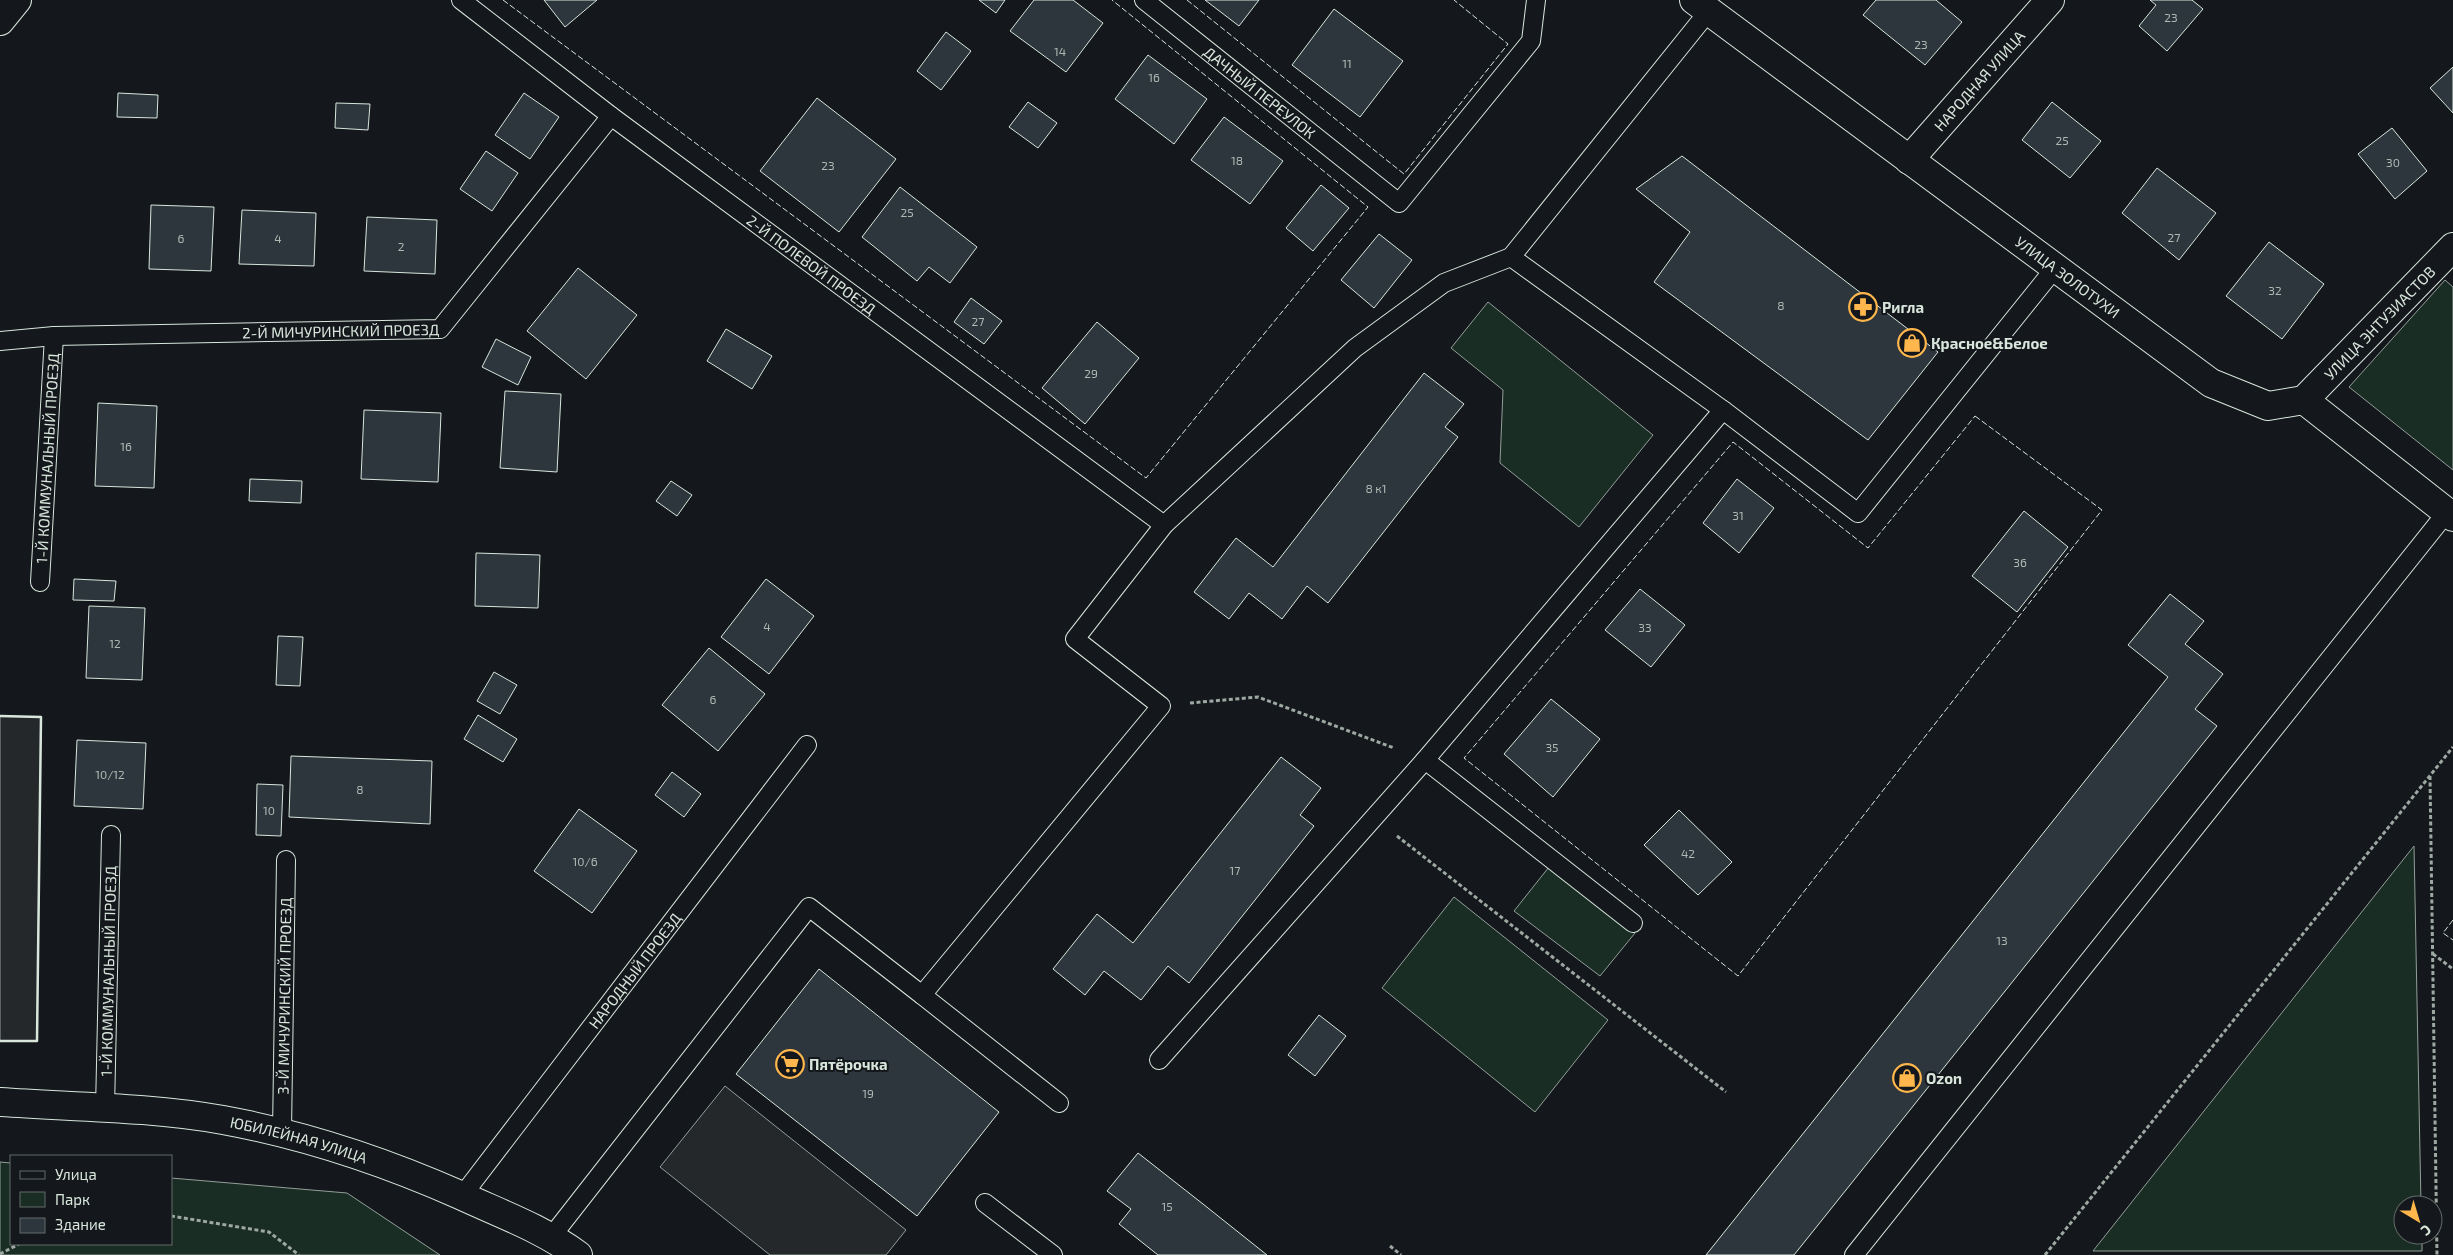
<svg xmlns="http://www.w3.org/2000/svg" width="2453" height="1255" viewBox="0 0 2453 1255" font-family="'Exo 2',sans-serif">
<rect width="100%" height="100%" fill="#14181c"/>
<path fill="#1a2d24" stroke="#939e99" d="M2445,280l8,7v183l-104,-83z
M1488,302l165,133 -74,92 -79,-64 3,-73 -52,-42z
M2414,846l7,359h-18v30h19v16h-329z
M1549,867l86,66 -35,43 -86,-65z
M1454,897l154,123 -73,92 -153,-124z
M0,1162l11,1v81h160v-66l176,15 93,62h-440z"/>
<path fill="#24282b" stroke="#939e99" d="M0,716l41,1 -4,324h-37z
M725,1086l181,144 -20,25h-116l-110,-88z"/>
<path fill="#2c363c" stroke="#d8e6dc" d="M544,0h53l-32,27z
M979,0h26l-9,13z
M1034,0h39l30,23 -37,49 -56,-41z
M1205,0h54l-20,26z
M1876,0h60l26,22 -37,43 -62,-50z
M2150,0h42l11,9 -36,42 -28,-25 17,-21z
M1334,9l69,52 -43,56 -68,-52z
M946,32l25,19 -30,39 -24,-19z
M1148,55l59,44 -33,45 -59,-45z
M2453,67v46l-23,-25z
M118,93l40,2 -1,23 -40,-1z
M524,93l35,24 -29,42 -35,-24z
M817,98l79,61 -57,73 -79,-61z
M1028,102l29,21 -19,25 -29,-21z
M2052,102l49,39 -31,37 -48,-38z
M336,103l34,1 -2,26 -33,-2z
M1224,117l59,44 -33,43 -59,-44z
M2392,128l35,43 -32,28 -37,-45z
M486,151l32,22 -26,38 -32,-22z
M1682,156l256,196 -70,88 -214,-158 36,-50 -54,-43z
M2157,168l59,45 -37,47 -57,-47z
M1321,185l28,23 -36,43 -27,-23z
M900,187l77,60 -27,36 -21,-16 -12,14 -55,-44z
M151,205l63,2 -3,64 -62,-2z
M242,210l74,3 -2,53 -75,-2z
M367,217l70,3 -2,54 -71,-3z
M1379,234l33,26 -38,48 -33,-28z
M2269,242l55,42 -42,55 -56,-43z
M578,268l59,47 -51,64 -59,-48z
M971,298l31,23 -18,23 -30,-22z
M1097,322l42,36 -54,66 -43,-36z
M726,329l46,27 -20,33 -45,-28z
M496,339l35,18 -13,28 -36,-18z
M1424,373l40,31 -19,23 13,10 -130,166 -21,-17 -25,33 -33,-26 -20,26 -35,-27 42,-54 37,29z
M505,391l56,3 -4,78 -57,-4z
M98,403l59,3 -3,82 -59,-2z
M364,410l77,3 -3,69 -77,-3z
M250,479l52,2 -1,22 -52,-2z
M1737,479l37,29 -35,45 -36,-30z
M671,481l21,14 -15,21 -21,-15z
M2024,511l44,36 -51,65 -45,-36z
M476,553l64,2 -2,53 -63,-2z
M74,579l42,2 -2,20 -41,-1z
M766,579l48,37 -45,58 -48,-37z
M1640,589l45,36 -34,42 -46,-37z
M2170,594l34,27 -19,23 38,30 -28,35 22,17 -423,529h-88l462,-578 -40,-32z
M89,606l56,2 -3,72 -56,-2z
M278,636l25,1 -3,49 -24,-1z
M709,648l56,46 -47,57 -56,-46z
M494,672l23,13 -17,29 -23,-13z
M1551,699l49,40 -47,58 -49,-43z
M478,715l39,24 -14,23 -39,-23z
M77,740l69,3 -3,66 -69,-3z
M291,756l141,5 -2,63 -141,-7z
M1281,757l40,31 -21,27 14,11 -125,157 -21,-17 -27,34 -37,-29 -19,24 -32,-26 44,-55 36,29z
M672,772l29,22 -17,23 -29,-22z
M257,784l26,1 -2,51 -25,-1z
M579,809l58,42 -45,62 -58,-42z
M1679,810l53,52 -34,33 -54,-50z
M819,969l180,143 -82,104 -181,-142z
M1319,1015l27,21 -31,40 -27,-21z
M1138,1153l65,51 64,51h-109l-39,-31 12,-15 -24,-18z"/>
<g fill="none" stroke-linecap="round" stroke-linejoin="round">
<defs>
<g id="service">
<path id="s1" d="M461,0l150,116 553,409"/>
<path id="s2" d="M1144,0l255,203 132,-162 5,-41"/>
<path d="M1511,257l197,-245"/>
<path id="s3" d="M0,341l54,-5 386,-7 171,-213"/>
<path id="s4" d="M40,582l14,-246"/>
<path d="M1425,760l208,163"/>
<path d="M1159,1060l266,-300 298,-350"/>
<path d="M1059,1103l-137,-108 239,-289 -86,-67 89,-114 191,-177 89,-65 67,-26 212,153 135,103 197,-245"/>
<path id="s5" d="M105,1109l6,-274"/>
<path id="s6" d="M282,1132l4,-272"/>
<path id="s7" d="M462,1196l345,-451"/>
<path d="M985,1203l68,52"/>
<path d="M552,1236l257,-329 113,88"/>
<path d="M1854,1255l593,-743"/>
</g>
<g id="minor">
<path id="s8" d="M1694,0l517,383 57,23 36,-6 149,117"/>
<path id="s9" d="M1909,160l141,-160"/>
<path id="s10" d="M2304,400l149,-153"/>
</g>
<g id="tertiary">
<path d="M0,21l17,-21"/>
<path id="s11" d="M0,1102c74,5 150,5 223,18 82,15 160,41 237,75 41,19 81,33 118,60"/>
</g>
</defs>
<use href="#service" stroke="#d8e6dc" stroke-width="20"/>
<use href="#minor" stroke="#d8e6dc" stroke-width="30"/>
<use href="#tertiary" stroke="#d8e6dc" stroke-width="30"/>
<path stroke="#9da8a2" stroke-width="3" stroke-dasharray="4 2.5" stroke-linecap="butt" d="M1190,703l68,-6 136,51
M2430,776l7,479
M1397,836l329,256
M2433,954l20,15
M171,1216l98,16 30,23
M1390,1246l11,9
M0,1254l19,-10
M2045,1255l408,-508"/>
<use href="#service" stroke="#14181c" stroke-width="18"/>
<use href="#minor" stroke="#14181c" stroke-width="28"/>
<use href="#tertiary" stroke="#14181c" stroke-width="28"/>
<path stroke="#d8e6dc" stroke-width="1" stroke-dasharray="6 2.5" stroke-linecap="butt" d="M503,0l643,478 222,-271 -256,-207
M1187,0l217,174 104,-130 -54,-44
M1975,416l127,94 -364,466 -274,-218 269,-316 135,106z
M2453,920l-10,13 10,7"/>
<path stroke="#d8e6dc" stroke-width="2.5" d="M0,716l41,1 -4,324h-37"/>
</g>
<defs>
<symbol id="pharmacy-ring" viewBox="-11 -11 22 22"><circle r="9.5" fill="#14181c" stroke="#ffb74d" stroke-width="1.5"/><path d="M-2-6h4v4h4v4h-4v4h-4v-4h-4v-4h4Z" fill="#ffb74d"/></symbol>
<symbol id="shop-ring" viewBox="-11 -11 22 22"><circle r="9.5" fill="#14181c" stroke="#ffb74d" stroke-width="1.5"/><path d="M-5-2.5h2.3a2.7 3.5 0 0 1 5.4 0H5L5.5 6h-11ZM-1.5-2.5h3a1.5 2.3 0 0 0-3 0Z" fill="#ffb74d"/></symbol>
<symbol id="supermarket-ring" viewBox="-11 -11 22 22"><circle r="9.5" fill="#14181c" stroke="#ffb74d" stroke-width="1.5"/><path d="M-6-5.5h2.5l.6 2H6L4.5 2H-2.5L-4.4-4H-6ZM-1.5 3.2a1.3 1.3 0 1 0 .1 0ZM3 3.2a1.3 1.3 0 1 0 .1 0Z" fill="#ffb74d"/></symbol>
</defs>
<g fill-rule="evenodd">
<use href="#pharmacy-ring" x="1847" y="291" width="32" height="32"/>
<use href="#shop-ring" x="1896" y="327" width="32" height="32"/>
<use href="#supermarket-ring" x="774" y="1048" width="32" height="32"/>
<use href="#shop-ring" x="1891" y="1062" width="32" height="32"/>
</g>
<g text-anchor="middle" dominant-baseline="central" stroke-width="4" stroke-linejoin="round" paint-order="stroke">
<g font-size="12" fill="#adbab4">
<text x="2171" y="17">23</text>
<text x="1921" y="44">23</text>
<text x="1060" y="51">14</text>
<text x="1347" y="63">11</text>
<text x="1154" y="77">16</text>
<text x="2062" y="140">25</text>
<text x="1237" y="160">18</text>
<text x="2393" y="162">30</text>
<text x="828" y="165">23</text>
<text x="907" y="212">25</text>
<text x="2174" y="237">27</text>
<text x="181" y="238">6</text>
<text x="278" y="238">4</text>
<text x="401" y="246">2</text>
<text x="2275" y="290">32</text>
<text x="1781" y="305">8</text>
<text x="978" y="321">27</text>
<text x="1091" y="373">29</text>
<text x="126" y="446">16</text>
<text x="1376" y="488">8 к1</text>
<text x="1738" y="515">31</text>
<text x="2020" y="562">36</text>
<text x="767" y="626">4</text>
<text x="1645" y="627">33</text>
<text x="115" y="643">12</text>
<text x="713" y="699">6</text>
<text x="1552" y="747">35</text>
<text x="110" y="774">10/12</text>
<text x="360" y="789">8</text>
<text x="269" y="810">10</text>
<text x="1688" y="853">42</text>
<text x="585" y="861">10/6</text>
<text x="1235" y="870">17</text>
<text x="2002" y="940">13</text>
<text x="868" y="1093">19</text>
<text x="1167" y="1206">15</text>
</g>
<g font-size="15" fill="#d8e6dc" stroke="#14181c">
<text stroke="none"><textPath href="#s9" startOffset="106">НАРОДНАЯ УЛИЦА</textPath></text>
<text stroke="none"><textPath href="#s2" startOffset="148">ДАЧНЫЙ ПЕРЕУЛОК</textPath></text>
<text stroke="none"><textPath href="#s1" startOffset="439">2-Й ПОЛЕВОЙ ПРОЕЗД</textPath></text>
<text stroke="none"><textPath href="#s8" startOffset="465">УЛИЦА ЗОЛОТУХИ</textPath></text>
<text stroke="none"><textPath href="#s10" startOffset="108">УЛИЦА ЭНТУЗИАСТОВ</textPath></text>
<text stroke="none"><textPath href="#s3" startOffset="341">2-Й МИЧУРИНСКИЙ ПРОЕЗД</textPath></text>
<text stroke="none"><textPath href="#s4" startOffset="124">1-Й КОММУНАЛЬНЫЙ ПРОЕЗД</textPath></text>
<text stroke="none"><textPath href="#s7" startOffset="284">НАРОДНЫЙ ПРОЕЗД</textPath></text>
<text stroke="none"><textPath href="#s5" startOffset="138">1-Й КОММУНАЛЬНЫЙ ПРОЕЗД</textPath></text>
<text stroke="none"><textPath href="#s6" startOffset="136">3-Й МИЧУРИНСКИЙ ПРОЕЗД</textPath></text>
<text stroke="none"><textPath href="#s11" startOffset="302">ЮБИЛЕЙНАЯ УЛИЦА</textPath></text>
</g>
<g font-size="15" font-weight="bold" fill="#d8e6dc" stroke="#14181c" text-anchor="start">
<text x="1882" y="307">Ригла</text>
<text x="1931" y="343">Красное&amp;Белое</text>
<text x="809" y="1064">Пятёрочка</text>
<text x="1926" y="1078">Ozon</text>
</g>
</g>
<rect x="10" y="1155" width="162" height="90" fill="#14181c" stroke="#626a69"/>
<rect x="20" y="1171" width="25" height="8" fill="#14181c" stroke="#626a69"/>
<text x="55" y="1180" font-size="15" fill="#d8e6dc">Улица</text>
<rect x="20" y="1192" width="25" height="15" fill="#1a2d24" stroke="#626a69"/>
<text x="55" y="1205" font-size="15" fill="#d8e6dc">Парк</text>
<rect x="20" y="1218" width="25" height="15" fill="#2c363c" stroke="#626a69"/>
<text x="55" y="1230" font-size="15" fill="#d8e6dc">Здание</text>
<g transform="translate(2418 1220) rotate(142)"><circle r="24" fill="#14181c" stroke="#626a69"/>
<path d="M0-4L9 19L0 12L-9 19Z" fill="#ffb74d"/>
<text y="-8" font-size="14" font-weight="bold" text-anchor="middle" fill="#d8e6dc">С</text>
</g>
</svg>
